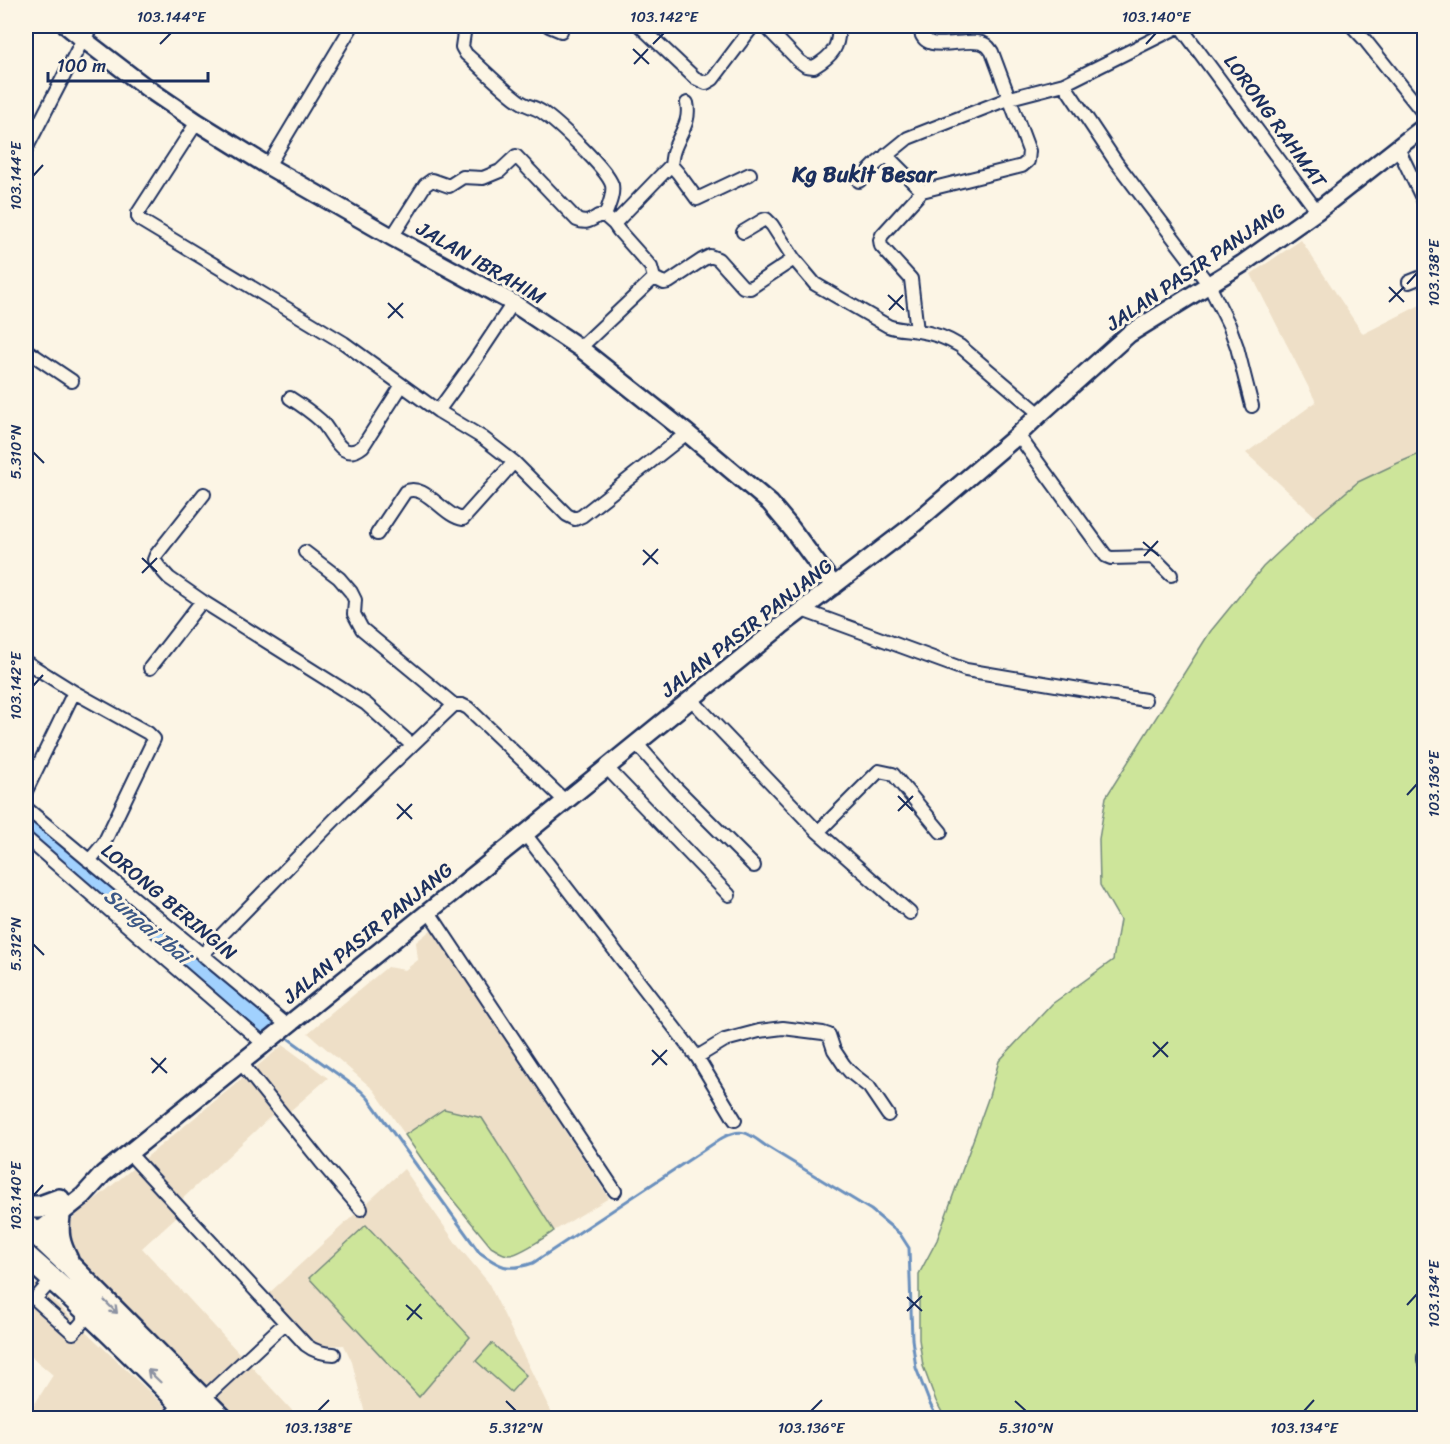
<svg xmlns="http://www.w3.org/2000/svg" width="1450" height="1444" viewBox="0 0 1450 1444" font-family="Sriracha,sans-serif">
<rect width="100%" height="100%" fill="#fcf5e5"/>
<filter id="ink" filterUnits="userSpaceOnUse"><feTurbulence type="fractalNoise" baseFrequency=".0167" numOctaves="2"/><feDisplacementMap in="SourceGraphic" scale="12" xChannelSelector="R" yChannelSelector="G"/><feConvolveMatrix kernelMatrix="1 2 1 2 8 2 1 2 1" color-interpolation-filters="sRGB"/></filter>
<g filter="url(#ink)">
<path fill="#eedfc7" d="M1301,240l62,94 61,-31v149l-26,11 -40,19 -42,35 -70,-64 70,-51 -65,-128z
M432,929l177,269 -92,55 -8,2 -10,-3 -8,-5 -56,-69 -61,-88 -66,-57 79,-66 18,3 13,-10 -2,-18z
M283,1045l45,33 -38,33 -7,-6 -102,95 6,7 -45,41 157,170h-62l-168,-170 -3,-21 10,-12z
M404,1169l54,77 30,36 66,136h-188l-14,-56 -8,-17 -30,1 -47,-51z
M26,1276l12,10 139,132h-151l27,-43 -27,-23z"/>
<path fill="#cde59a" stroke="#748a7c" stroke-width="1.5" d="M1424,452v966h-479l-9,-17 -13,-35 -4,-27v-65l18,-34 52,-144 10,-35 53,-57 61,-44 7,-40 -20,-35 -1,-46 7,-42 104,-165 53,-65 53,-50 42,-35 40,-19z
M444,1109l38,9 72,113c-9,6 -35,24 -45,24 -7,0 -12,-5 -18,-8l-56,-69 -30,-43z
M366,1225l104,112 -51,60 -110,-119z
M492,1343l34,32 -15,17 -35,-31z"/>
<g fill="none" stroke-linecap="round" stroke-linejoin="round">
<path stroke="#6b90be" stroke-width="3" d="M289,1039l72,52 7,7 111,154c21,15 28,20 54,11l189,-125c21,-11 26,-5 44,8l105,64 29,24 9,14 3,91 4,29 14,36 7,14"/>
<path stroke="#a1d1fe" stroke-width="20" d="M26,825l243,201"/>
<defs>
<path id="street" d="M465,26l-3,21 4,7c17,15 34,33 52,46 7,6 17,7 24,12 16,11 65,57 70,73 2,10 -4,22 -7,31
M549,26l12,5
M640,26l55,52 11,5 7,-4 40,-53h3
M762,26l6,3 31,32 7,5 8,1c18,-11 26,-20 24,-41
M1180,26l137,185
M1352,26l13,14 59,74
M1064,84l52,78 93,123 20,40 8,22 15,59
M197,122l-59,91v4l2,3 204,123 94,68 45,27 31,24 53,53 8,4 7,-3 105,-83
M1398,148l26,54
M26,149l57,-110 10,-13
M886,155l36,36 100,-25 6,-5 1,-10 -37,-99c-2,-3 -3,-5 -6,-7 -17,-12 -65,15 -66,-19
M671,165c1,-5 1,-10 3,-15 6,-17 17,-28 13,-47
M268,166l84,-140
M859,181l17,-17 32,-26 102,-40 54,-14 116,-58
M743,232l20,-12 3,-1 6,6 22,34 21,25 73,42c10,4 19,3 30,5 15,2 29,7 42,15l80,68
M392,237l33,-52 7,-5 17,6 14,-9 20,1 17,-7 16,-15 61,64c9,4 13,1 21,-4h7l9,8 57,-59 7,8 19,26 53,-25
M654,278l10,5 5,-1 33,-22 8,-4 8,3 25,28 7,1 44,-29
M1409,282l15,-6
M917,331l-6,-52 -30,-33 -1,-6 2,-5 40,-44
M580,348l74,-70 -3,-11 -32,-36 -5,-7
M26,350l46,31
M290,398c11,7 21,14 31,23 12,12 20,43 42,25l39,-61
M438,411l37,-51 38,-57
M1018,435l88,121 5,2 40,-1 5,3 15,15
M204,494l-48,61 -2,5 5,7 10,11 33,23 164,103 46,41
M377,534l28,-42c19,-11 39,25 58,27l51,-57
M305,552l34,26 12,14 4,8 -1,14 8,15 92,76h8l6,3 97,93
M802,610l164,60 179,30
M26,662l48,30 74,41 6,6 -50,104 -15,18
M150,668l52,-67
M691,699l127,133 92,81
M636,743l40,45 78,78
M606,767l123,128
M26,791l48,-99
M26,808l261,217
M818,832l61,-61 14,3 48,58
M525,834l172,223 38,63
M26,838l238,206
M429,912l186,279
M202,955l141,-144 111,-106
M697,1057l28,-17 34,-9 24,-3 40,5 6,2 5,15 10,15 6,7 19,15 19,28
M241,1063l80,99 40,47
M129,1153l177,192c9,7 17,9 28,9
M52,1280l-17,19 38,34 17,-20
M1424,1357v4
M202,1400l83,-77
M168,1418l13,-14"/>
<path id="secondary" d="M67,26l16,13 64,49 50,34 71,44 124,71 121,66 67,45 107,85 83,70 21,25 43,58
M32,1230l11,-2 40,-32 20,-22 422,-340 256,-208 127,-97 110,-94 22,-21 89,-80 113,-70 75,-53 107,-84"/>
<path id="highway" d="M26,1207h14l19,-7
M59,1215c-2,19 -1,27 8,45
M26,1226l6,4 38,36 151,152
M26,1256c59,51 115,106 169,162"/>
</defs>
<use href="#street" stroke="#1b2f5e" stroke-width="16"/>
<use href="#secondary" stroke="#1b2f5e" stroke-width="21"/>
<use href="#highway" stroke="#1b2f5e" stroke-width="26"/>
<use href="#street" stroke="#fcf5e5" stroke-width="12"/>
<use href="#secondary" stroke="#fcf5e5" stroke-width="16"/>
<use href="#highway" stroke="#fcf5e5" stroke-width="21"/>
</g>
<defs><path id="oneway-shaft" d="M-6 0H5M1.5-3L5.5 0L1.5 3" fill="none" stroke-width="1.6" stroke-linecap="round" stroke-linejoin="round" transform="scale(1.5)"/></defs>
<g stroke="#8c92a2">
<use href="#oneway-shaft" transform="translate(111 1307) rotate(45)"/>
<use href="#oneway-shaft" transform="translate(154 1376) rotate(-136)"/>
</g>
</g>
<path fill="none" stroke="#1b2f5e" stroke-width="2" d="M160,44l11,-11M653,44l11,-11M1146,44l10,-11M633,49l16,15M634,64l14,-15M33,176l10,-11M1407,284l10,-11M1389,287l15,15M888,295l16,15M1389,302l15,-15M388,303l15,15M889,310l14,-15M388,318l15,-15M33,452l11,11M1143,542l16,14M643,550l15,14M1144,556l14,-15M142,558l15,14M643,565l15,-16M142,573l15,-15M33,686l10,-11M1407,795l10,-11M898,796l15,15M397,804l15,15M898,811l15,-15M397,819l15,-15M33,944l11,11M1153,1042l15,15M652,1050l15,15M1153,1057l15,-15M151,1058l16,15M652,1065l15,-15M152,1073l14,-15M33,1196l10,-11M907,1297l15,14M406,1305l16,14M1407,1305l10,-11M907,1311l15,-15M407,1320l14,-16M506,1401l10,10M1015,1401l11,10M318,1411l11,-11M811,1411l11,-11M1304,1411l10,-11"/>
<g text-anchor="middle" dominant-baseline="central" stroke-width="6" stroke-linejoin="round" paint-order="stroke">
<g font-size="20" fill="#1b2f5e" stroke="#fcf5e5">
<text transform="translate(1275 121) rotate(54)">LORONG RAHMAT</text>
<text transform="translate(481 263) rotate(30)">JALAN IBRAHIM</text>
<text transform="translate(1196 267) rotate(-34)">JALAN PASIR PANJANG</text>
<text transform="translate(747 628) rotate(-38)">JALAN PASIR PANJANG</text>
<text transform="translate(169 902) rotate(40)">LORONG BERINGIN</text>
<text transform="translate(368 933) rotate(-39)">JALAN PASIR PANJANG</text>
</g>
<g font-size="21" font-style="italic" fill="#3c5886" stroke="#fcf5e5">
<text transform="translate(147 926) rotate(40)">Sungai Ibai</text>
</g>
<g font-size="22" font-weight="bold" fill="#1b2f5e" stroke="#fcf5e5">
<text x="864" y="174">Kg Bukit Besar</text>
</g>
</g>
<rect width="1450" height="1444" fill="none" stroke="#fcf5e5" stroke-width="66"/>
<path d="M48 72v9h160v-9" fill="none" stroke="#1b2f5e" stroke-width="3"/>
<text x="57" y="72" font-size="18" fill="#1b2f5e" stroke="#fcf5e5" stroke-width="4.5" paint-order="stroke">100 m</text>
<rect x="33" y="33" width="1384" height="1378" fill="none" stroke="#1b2f5e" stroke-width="2"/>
<g font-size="15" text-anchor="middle" fill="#1b2f5e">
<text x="171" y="22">103.144°E</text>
<text x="664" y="22">103.142°E</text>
<text x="1156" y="22">103.140°E</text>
<text transform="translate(16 176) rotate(-90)" y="5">103.144°E</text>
<text transform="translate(1434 273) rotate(-90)" y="5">103.138°E</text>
<text transform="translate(16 452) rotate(-90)" y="5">5.310°N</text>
<text transform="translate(16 686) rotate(-90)" y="5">103.142°E</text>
<text transform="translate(1434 784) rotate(-90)" y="5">103.136°E</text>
<text transform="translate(16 944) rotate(-90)" y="5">5.312°N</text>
<text transform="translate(16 1196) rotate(-90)" y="5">103.140°E</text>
<text transform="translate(1434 1294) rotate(-90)" y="5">103.134°E</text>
<text x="318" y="1433">103.138°E</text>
<text x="516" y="1433">5.312°N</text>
<text x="811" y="1433">103.136°E</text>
<text x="1026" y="1433">5.310°N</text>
<text x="1304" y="1433">103.134°E</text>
</g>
</svg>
